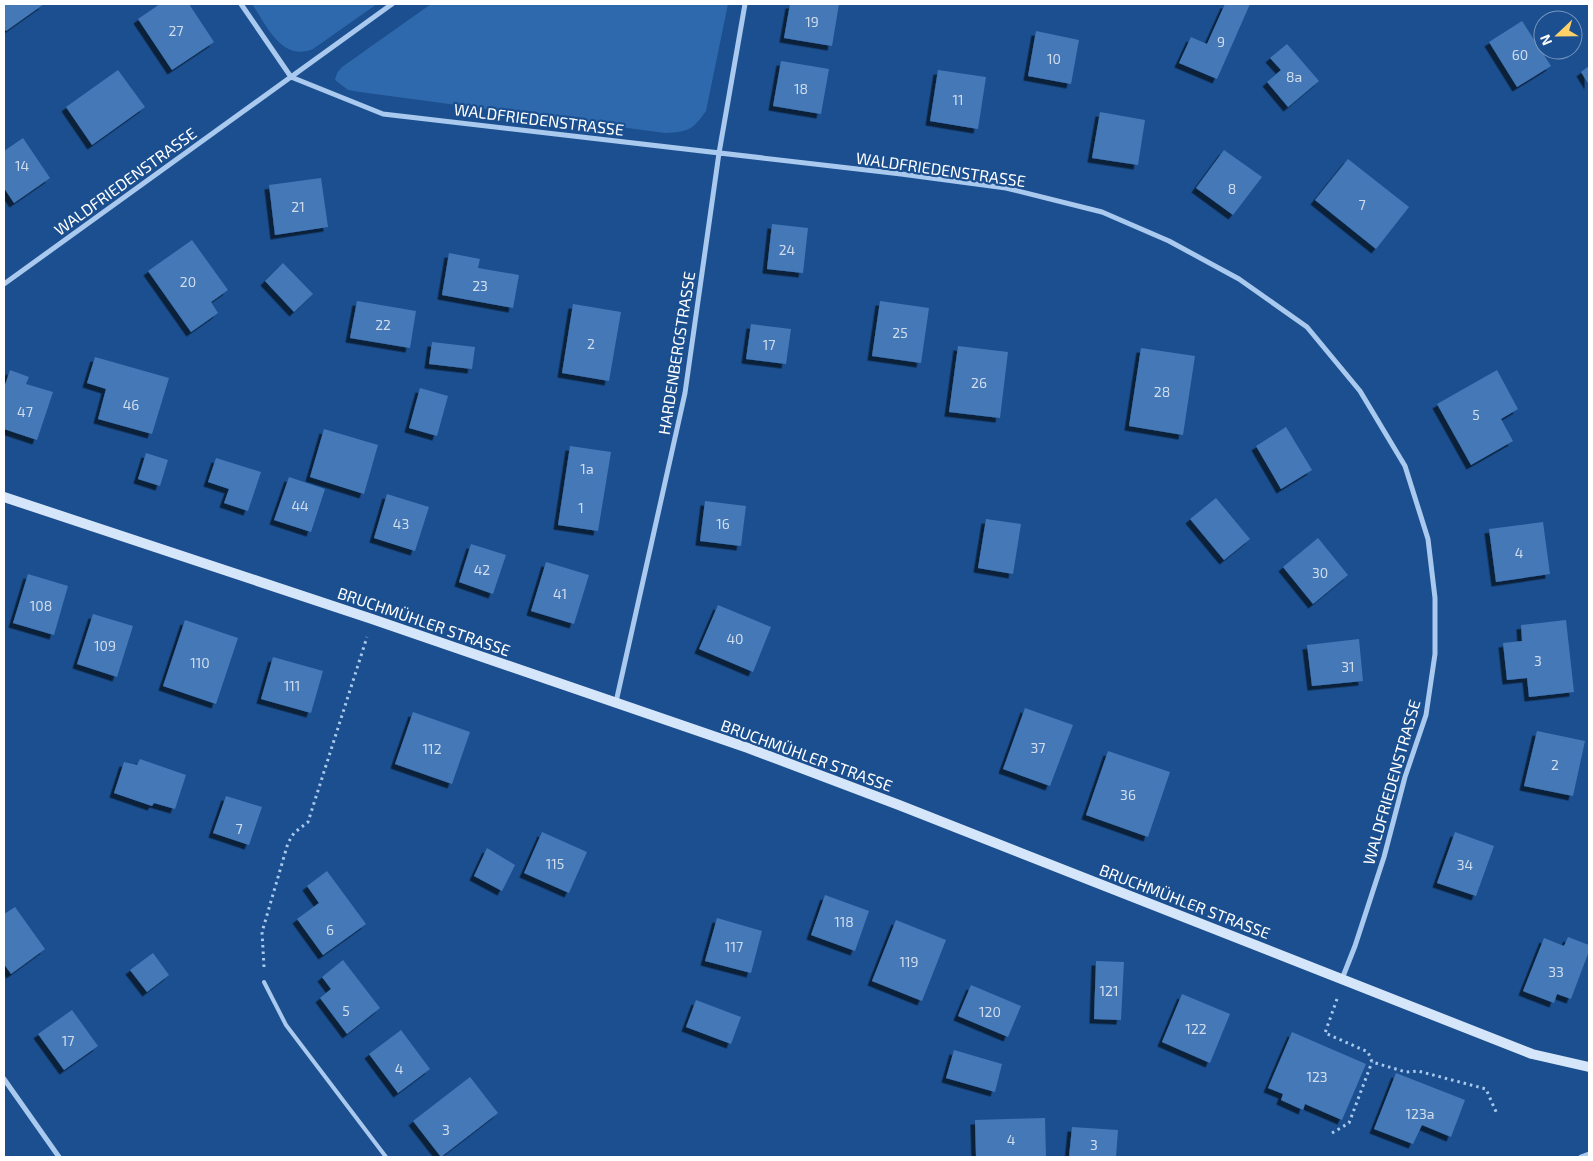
<svg xmlns="http://www.w3.org/2000/svg" width="1593" height="1161" viewBox="0 0 1593 1161" font-family="'Exo 2',sans-serif">
<defs>
<filter id="shadow"><feDropShadow dx="-4.5" dy="4.5" stdDeviation="0" flood-color="#0009"/></filter>
</defs>
<rect width="100%" height="100%" fill="#1b4f8f"/>
<path fill="#2e69ad" d="M252,4h125l-64,45c-31,13 -46,-23 -61,-45z
M431,4h297l-22,107c-13,19 -18,21 -41,22l-305,-41 -12,-2 -13,-10 2,-7 5,-6z"/>
<path fill="#4478b7" filter="url(#shadow)" d="M4,4h40l-38,27 -2,-3z
M160,4h29l25,38 -42,28 -34,-51z
M790,4h49l-7,42 -48,-8z
M1225,4h25l-33,75 -38,-16 12,-26 16,7z
M1522,21l29,45 -34,21 -28,-45z
M1036,31l43,9 -8,44 -43,-8z
M1287,44l32,37 -31,26 -21,-25 14,-12 -11,-12z
M781,61l48,8 -8,45 -48,-8z
M1589,66v19l-8,-13z
M118,70l27,37 -53,38 -26,-38z
M938,70l48,7 -8,52 -48,-8z
M1100,112l45,8 -7,45 -46,-7z
M23,138l27,40 -36,25 -10,-15v-37z
M1224,150l38,27 -29,38 -37,-27z
M1348,159l61,48 -33,42 -61,-49z
M321,178l7,49 -53,8 -6,-50z
M772,224l36,4 -5,45 -36,-4z
M192,240l36,50 -17,12 7,11 -27,19 -43,-61z
M449,253l31,6 -2,9 41,7 -6,33 -71,-13z
M283,263l30,31 -19,18 -29,-31z
M357,301l59,10 -6,37 -60,-10z
M880,301l49,7 -8,55 -49,-7z
M573,304l48,8 -12,69 -47,-8z
M751,324l40,5 -5,35 -40,-5z
M432,342l43,5 -3,22 -43,-5z
M958,346l50,6 -8,66 -51,-6z
M1141,348l54,8 -12,79 -54,-9z
M95,357l74,21 -17,56 -54,-15 8,-30 -19,-6z
M10,370l19,7 -3,7 27,8 -16,48 -33,-11v-41z
M1497,370l21,39 -17,10 12,22 -42,24 -34,-61z
M420,388l28,8 -11,40 -28,-8z
M1286,427l26,43 -31,19 -25,-43z
M324,429l54,16 -14,49 -54,-17z
M570,446l41,6 -13,79 -40,-6z
M146,453l22,7 -8,26 -22,-7z
M216,458l45,14 -13,39 -24,-8 5,-14 -21,-7z
M289,477l36,12 -14,43 -37,-12z
M387,494l42,13 -14,44 -41,-13z
M1216,498l34,41 -26,21 -34,-41z
M705,501l41,5 -5,40 -41,-5z
M986,519l35,5 -8,50 -35,-6z
M1543,522l7,52 -54,8 -7,-53z
M1318,538l30,37 -35,29 -30,-37z
M471,544l35,11 -13,39 -34,-12z
M546,562l43,13 -15,49 -43,-13z
M28,574l40,12 -14,49 -41,-12z
M718,605l53,22 -18,45 -54,-23z
M93,614l40,12 -16,51 -40,-13z
M185,620l53,18 -22,66 -53,-18z
M1566,620l8,72 -45,5 -2,-19 -20,2 -4,-37 19,-2 -1,-16z
M1359,639l4,42 -51,5 -5,-41z
M273,657l50,14 -12,42 -50,-14z
M1025,708l48,17 -23,61 -47,-17z
M413,712l57,20 -18,52 -57,-20z
M1537,731l48,10 -12,55 -49,-10z
M1108,751l62,21 -22,65 -62,-22z
M140,759l46,16 -11,34 -21,-6 -2,3 -38,-13 10,-31 13,3z
M226,796l36,11 -13,38 -36,-12z
M542,832l45,20 -18,41 -45,-20z
M1455,832l39,14 -18,50 -39,-13z
M487,848l28,17 -13,26 -28,-15z
M327,871l39,53 -43,31 -26,-36 22,-16 -12,-17z
M825,895l44,16 -14,40 -44,-16z
M15,907l30,42 -34,25 -7,-10v-50z
M717,918l45,13 -11,42 -46,-12z
M896,920l50,20 -24,61 -50,-20z
M1568,937l21,8v6l-18,48 -14,-5 -3,9 -31,-12 21,-53 20,8z
M153,953l16,22 -22,17 -17,-22z
M343,960l37,48 -33,26 -27,-36 11,-9 -9,-12z
M1096,961l28,1 -3,58 -27,-1z
M971,985l50,21 -13,31 -50,-21z
M1182,994l48,20 -20,49 -48,-21z
M696,1000l45,17 -10,27 -45,-17z
M72,1010l26,36 -34,24 -26,-36z
M401,1030l29,39 -32,24 -29,-39z
M1292,1032l74,32 -24,56 -37,-16 -2,6 -22,-10 2,-6 -15,-6z
M954,1050l48,14 -7,28 -49,-14z
M1396,1073l69,27 -14,37 -29,-12 -9,19 -39,-15z
M470,1077l28,36 -57,44 -28,-36z
M1045,1118l1,39h-70l-1,-37z
M1072,1127l46,3 -2,27h-47z"/>
<g fill="none" stroke-linecap="round" stroke-linejoin="round">
<path stroke="#a9c9ee" stroke-width="3" stroke-dasharray="2.5 4" stroke-linecap="butt" d="M264,967l-2,-35 26,-89 6,-10 14,-11 59,-185
M1337,999l-12,34 43,19 4,10 34,10 12,-1 68,18 11,25
M1332,1133l17,-10 23,-61"/>
<path stroke="#a9c9ee" stroke-width="4" d="M264,982l22,43 100,132"/>
<path stroke="#a9c9ee" stroke-width="5" d="M241,4l50,73
M291,77l92,37 518,60 105,14 96,24 67,29 70,38 68,48 53,64 45,75 23,73 7,59v56l-9,61 -21,62 -21,80 -29,89 -13,33
M4,284l388,-280
M616,702l69,-309 34,-240 26,-149
M4,1079l55,78
M1581,1157l8,-3"/>
<path stroke="#d6e6fa" stroke-width="10" d="M4,497l368,122 376,129 151,57 633,249 57,13"/>
</g>
<g text-anchor="middle" dominant-baseline="central" stroke-width="4.5" stroke-linejoin="round" paint-order="stroke">
<g font-size="14" fill="#d0dded">
<text x="812" y="21">19</text>
<text x="176" y="30">27</text>
<text x="1221" y="41">9</text>
<text x="1520" y="54">60</text>
<text x="1054" y="58">10</text>
<text x="1294" y="76">8a</text>
<text x="801" y="88">18</text>
<text x="958" y="99">11</text>
<text x="22" y="165">14</text>
<text x="1232" y="188">8</text>
<text x="1362" y="204">7</text>
<text x="298" y="206">21</text>
<text x="787" y="249">24</text>
<text x="188" y="281">20</text>
<text x="480" y="285">23</text>
<text x="383" y="324">22</text>
<text x="900" y="332">25</text>
<text x="591" y="343">2</text>
<text x="769" y="344">17</text>
<text x="979" y="382">26</text>
<text x="1162" y="391">28</text>
<text x="131" y="404">46</text>
<text x="25" y="411">47</text>
<text x="1476" y="414">5</text>
<text x="587" y="468">1a</text>
<text x="300" y="505">44</text>
<text x="581" y="507">1</text>
<text x="401" y="523">43</text>
<text x="723" y="523">16</text>
<text x="1519" y="552">4</text>
<text x="482" y="569">42</text>
<text x="1320" y="572">30</text>
<text x="560" y="593">41</text>
<text x="41" y="605">108</text>
<text x="735" y="638">40</text>
<text x="105" y="645">109</text>
<text x="1538" y="660">3</text>
<text x="200" y="662">110</text>
<text x="1348" y="666">31</text>
<text x="292" y="685">111</text>
<text x="1038" y="747">37</text>
<text x="432" y="748">112</text>
<text x="1555" y="764">2</text>
<text x="1128" y="794">36</text>
<text x="239" y="828">7</text>
<text x="555" y="863">115</text>
<text x="1465" y="864">34</text>
<text x="844" y="921">118</text>
<text x="330" y="929">6</text>
<text x="734" y="946">117</text>
<text x="909" y="961">119</text>
<text x="1556" y="971">33</text>
<text x="1109" y="990">121</text>
<text x="346" y="1010">5</text>
<text x="990" y="1011">120</text>
<text x="1196" y="1028">122</text>
<text x="68" y="1040">17</text>
<text x="399" y="1068">4</text>
<text x="1317" y="1076">123</text>
<text x="1420" y="1113">123a</text>
<text x="446" y="1129">3</text>
<text x="1011" y="1139">4</text>
<text x="1094" y="1144">3</text>
</g>
<g font-size="16" fill="#fff" stroke="#1b4f8f">
<text transform="translate(539 119) rotate(7)">WALDFRIEDENSTRASSE</text>
<text transform="translate(941 169) rotate(8)">WALDFRIEDENSTRASSE</text>
<text transform="translate(125 181) rotate(-36)">WALDFRIEDENSTRASSE</text>
<text transform="translate(676 353) rotate(-81)">HARDENBERGSTRASSE</text>
<text transform="translate(424 621) rotate(19)">BRUCHMÜHLER STRASSE</text>
<text transform="translate(807 755) rotate(20)">BRUCHMÜHLER STRASSE</text>
<text transform="translate(1391 782) rotate(-74)">WALDFRIEDENSTRASSE</text>
<text transform="translate(1185 901) rotate(21)">BRUCHMÜHLER STRASSE</text>
</g>
</g>
<rect width="1593" height="1161" fill="none" stroke="#ffffff" stroke-width="10"/>
<g transform="translate(1558 35) rotate(248)"><circle r="24" fill="#1b4f8f" stroke="#7695bc"/>
<path d="M0-4L9 19L0 12L-9 19Z" fill="#ffd166"/>
<text y="-8" font-size="14" font-weight="bold" text-anchor="middle" fill="#ffffff">N</text>
</g>
</svg>
